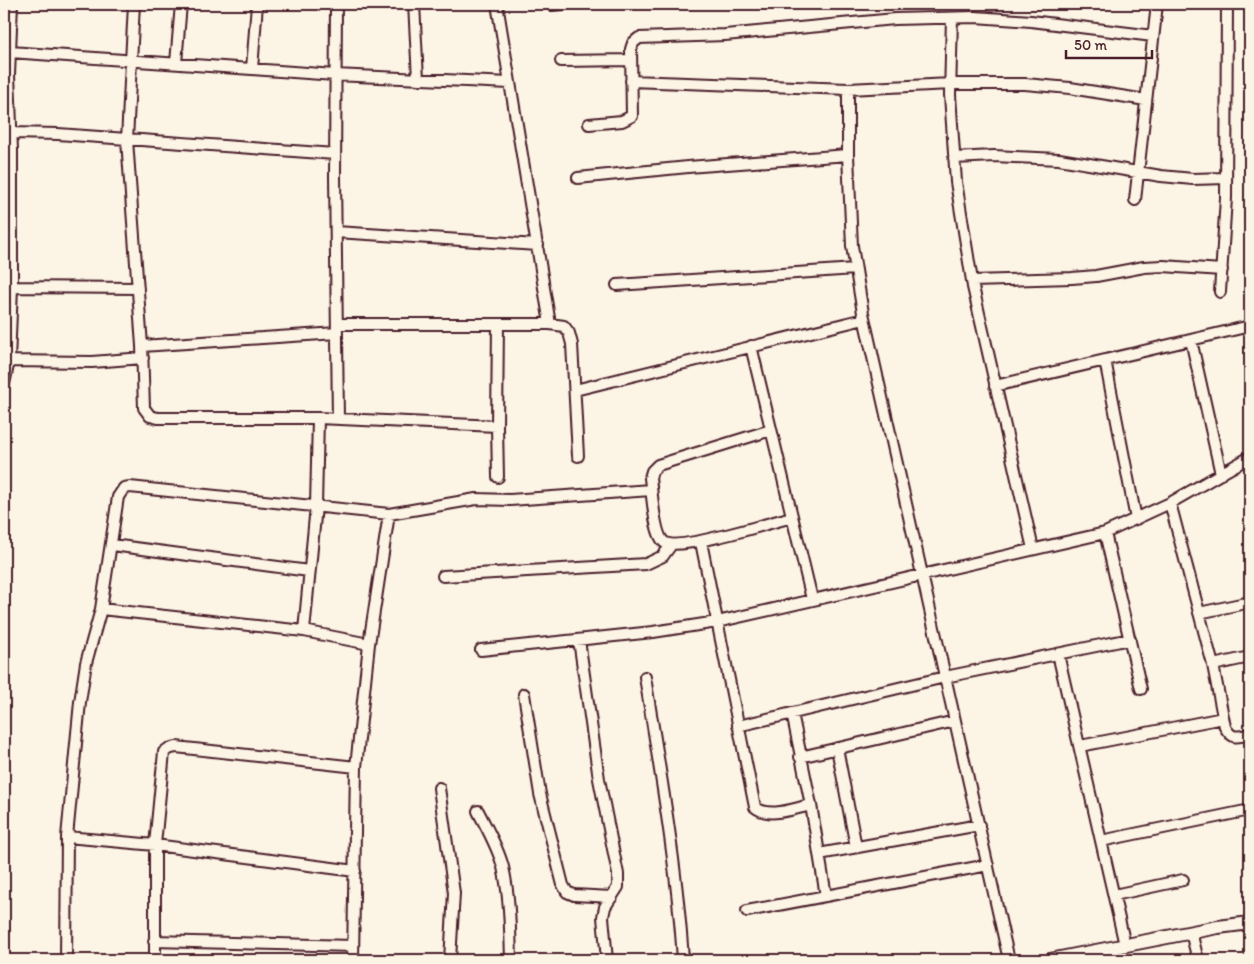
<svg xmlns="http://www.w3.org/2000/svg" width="1254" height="964" viewBox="0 0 1254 964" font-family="Itim,sans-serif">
<rect width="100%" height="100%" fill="#fcf5e5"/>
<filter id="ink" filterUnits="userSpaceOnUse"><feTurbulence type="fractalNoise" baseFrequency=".02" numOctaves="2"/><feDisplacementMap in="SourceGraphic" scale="10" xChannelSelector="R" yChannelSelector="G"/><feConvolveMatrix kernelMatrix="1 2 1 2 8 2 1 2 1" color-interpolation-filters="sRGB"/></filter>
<g filter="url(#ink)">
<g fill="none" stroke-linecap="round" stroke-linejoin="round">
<defs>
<path id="minor" d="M134,4l-7,136 15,206 2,62 6,8 8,2h160l179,8
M336,4l-1,172 3,243
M414,4l4,75
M497,4l53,320
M552,5l11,-1
M952,18l-2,77 6,87 17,105 60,262
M10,52l325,23 175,8
M561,61l70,-1
M176,63l5,-59
M252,69l5,-65
M631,81l217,8 103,-5h74l45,4 76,12
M848,89v66l4,91 11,67 146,647
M589,124l33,-3 10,-5 -1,-67 2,-6 6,-5 86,-3 170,-16 80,-2 56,4 122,15
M11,133l47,1 277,20
M954,158l40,-2 65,3 102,17 32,3 33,-1
M578,178l110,-11 160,-12
M1135,200l22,-196
M336,232l202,13
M972,281l100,-3 24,-2 48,-9 19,-1 59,4
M617,285l238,-16
M12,287l126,1
M1220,292l6,-94 1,-194
M337,324h213l14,2 5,7 3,11 6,112
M1191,340l30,134
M142,346l195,-13
M751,346l61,253
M1105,360l31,159
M9,361l83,1 51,-4
M4,384l5,-23 3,-74v-137l-3,-75 3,-71
M995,386l255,-60
M575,390l289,-71
M771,430l-113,35 -6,6 -2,7c2,14 4,56 14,64 13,10 109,-20 128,-25
M498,477l-1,-51 1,-102
M1170,503l43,162 37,-8
M1105,533l36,156
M701,542l54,265c14,12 40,1 56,-2
M112,545l197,26
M443,576l203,-12 17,-8 8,-11
M101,609l203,22 65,13
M1199,613l51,-11
M304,631l12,-125 2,-88
M579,640l20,139 19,95v13l-13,20 -2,10 4,43
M481,650l172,-18 64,-10 388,-89 65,-30 80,-46
M1058,654l67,291
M1213,665l12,62c7,13 13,10 25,7
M645,677c15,94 32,188 38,283
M524,694l16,100 23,91 4,7 7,3 38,2
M792,713l19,92 15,91
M738,726l207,-49 185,-38
M1080,746l143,-28
M837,748l19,99
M800,757l155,-36
M439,788l15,105 -4,67
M478,811c9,18 20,36 25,56 7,31 7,62 8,93
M67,837l88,8 200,26
M1101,841l149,-31
M819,854l160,-29
M1114,895l69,-15
M747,911l241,-46
M1191,932l7,28
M154,941l199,5
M66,960l1,-123 13,-135 6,-39 15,-54 17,-112 6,-9 6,-1 259,27 87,-15 34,1 141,-10
M155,960v-115l9,-93 4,-3 8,-2 180,20
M353,960l3,-193 13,-123 20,-130"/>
<path id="tertiary" d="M1050,960l168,-33 32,-4"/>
</defs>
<use href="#minor" stroke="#4a1f2b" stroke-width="14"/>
<use href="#tertiary" stroke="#4a1f2b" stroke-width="16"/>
<use href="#minor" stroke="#fcf5e5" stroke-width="10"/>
<use href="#tertiary" stroke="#fcf5e5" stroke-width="12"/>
</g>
</g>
<rect width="1254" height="964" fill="none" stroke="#fcf5e5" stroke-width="20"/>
<rect x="10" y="10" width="1234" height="944" fill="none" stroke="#4a1f2b" stroke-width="2" filter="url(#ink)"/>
<path d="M1066 50v8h86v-8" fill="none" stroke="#4a1f2b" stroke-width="2.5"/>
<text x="1074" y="50" font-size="15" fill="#4a1f2b" stroke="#fcf5e5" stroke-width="4" paint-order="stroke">50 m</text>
</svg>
